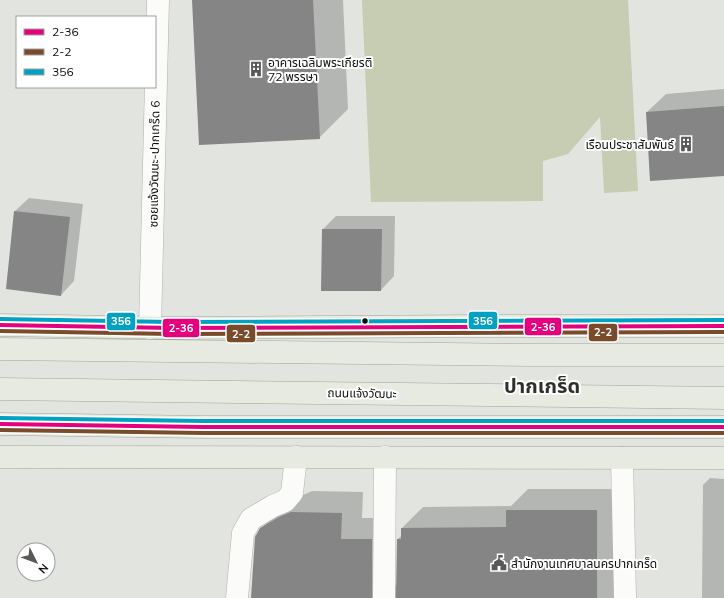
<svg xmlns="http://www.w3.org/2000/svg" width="724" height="598" viewBox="0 0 724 598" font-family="Mulish,'Noto Sans Thai',sans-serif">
<rect width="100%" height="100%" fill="#e2e4e0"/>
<path fill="#c6cdb2" d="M362,0h266l10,191 -34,2 -4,-76 -32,37 -25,7v40l-172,1z"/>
<path fill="#0003" d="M193,0h150l5,109 -29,29z
M724,89v86l-77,-63 19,-18z
M29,198l54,6 -9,77 -13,14 -46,-84z
M336,216h59l-1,60 -13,14 -58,-61z
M710,478l14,1v119h-22l1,-113z
M528,489h89v109h-365l9,-69 21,-22 19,-11 11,-5 51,1 -1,26h31l1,65 4,4v-48l4,-4v-7l21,-21 88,-1z"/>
<path fill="#848584" d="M192,0h121l7,139 -121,6z
M724,106v70l-74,5 -4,-69z
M14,211l56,6 -9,79 -55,-7z
M322,229h60l-1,62h-60z
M506,510h91v88h-201l1,-59h4v-11l105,-1z
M291,512l51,1 -1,26h31v59h-121l4,-61 5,-9 19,-11z"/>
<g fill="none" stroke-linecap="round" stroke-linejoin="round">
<defs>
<path id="minor" d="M150,328l8,-328
M622,458l3,140
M237,598l6,-65 8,-14 22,-13 12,-5 7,-8 4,-36
M384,598l1,-141"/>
<path id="major" d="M0,325l172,3 305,-2h247
M0,349l533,6h191
M0,389l724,9
M0,424l203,3h521
M0,457l724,1"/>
</defs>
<use href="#minor" stroke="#b0b1ae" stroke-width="23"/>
<use href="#major" stroke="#a2a595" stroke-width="23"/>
<use href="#minor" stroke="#fbfbfa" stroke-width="22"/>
<use href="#major" stroke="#e7eae0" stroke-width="22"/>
<defs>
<path id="bus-1" d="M0,325l172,3 552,-2
M0,424l203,3h521"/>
<path id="bus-2" d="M0,331l172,3 552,-2
M0,430l203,3h521"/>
<path id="bus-3" d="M0,319l172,3 552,-2
M0,418l203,3h521"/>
</defs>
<use href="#bus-1" stroke="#fff" stroke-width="7"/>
<use href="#bus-2" stroke="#fff" stroke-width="7"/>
<use href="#bus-3" stroke="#fff" stroke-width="7"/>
<use href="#bus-1" stroke="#e5007d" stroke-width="4"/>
<use href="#bus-2" stroke="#7a4b2a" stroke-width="4"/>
<use href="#bus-3" stroke="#01a1c4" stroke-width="4"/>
</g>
<defs>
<symbol id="building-bare" viewBox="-9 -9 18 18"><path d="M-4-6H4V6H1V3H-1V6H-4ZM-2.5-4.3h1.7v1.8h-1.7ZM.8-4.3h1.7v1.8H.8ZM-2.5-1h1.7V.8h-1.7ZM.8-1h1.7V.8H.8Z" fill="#585956" stroke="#fff" stroke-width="2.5" paint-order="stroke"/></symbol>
<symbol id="civic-bare" viewBox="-9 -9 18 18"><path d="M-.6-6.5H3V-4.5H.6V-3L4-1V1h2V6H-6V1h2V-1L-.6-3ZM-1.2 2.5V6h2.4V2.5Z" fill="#585956" stroke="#fff" stroke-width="2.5" paint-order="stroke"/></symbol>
</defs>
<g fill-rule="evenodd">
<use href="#building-bare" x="245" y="58" width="22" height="22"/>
<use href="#building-bare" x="675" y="133" width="22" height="22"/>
<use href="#civic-bare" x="488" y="552" width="22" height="22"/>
</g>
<circle fill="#0e0e0c" stroke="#fff" stroke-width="1.5" cx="365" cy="321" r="3.5"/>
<g text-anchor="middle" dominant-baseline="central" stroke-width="4" stroke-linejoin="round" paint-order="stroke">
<g font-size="12" fill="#0e0e0c" stroke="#fff" text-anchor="start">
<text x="268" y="62">อาคารเฉลิมพระเกียรติ<tspan x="268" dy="14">72 พรรษา</tspan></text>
<text x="674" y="144" text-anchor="end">เรือนประชาสัมพันธ์</text>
<text x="511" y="563">สำนักงานเทศบาลนครปากเกร็ด</text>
</g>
<g font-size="12" fill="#0e0e0c" stroke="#fff">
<text transform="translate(154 164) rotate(-89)">ซอยแจ้งวัฒนะ-ปากเกร็ด 6</text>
<text transform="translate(362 393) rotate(1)">ถนนแจ้งวัฒนะ</text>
</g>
<g font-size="20" font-weight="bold" fill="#2f302c" stroke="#fff">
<text x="542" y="385">ปากเกร็ด</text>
</g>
</g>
<g stroke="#fff" stroke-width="1.5">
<rect x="468" y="311" width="30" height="19" rx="4" fill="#01a1c4"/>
<rect x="106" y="312" width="30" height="19" rx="4" fill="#01a1c4"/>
<rect x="524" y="317" width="38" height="19" rx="4" fill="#e5007d"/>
<rect x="162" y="318" width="38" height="20" rx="4" fill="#e5007d"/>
<rect x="588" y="323" width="30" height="19" rx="4" fill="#7a4b2a"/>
<rect x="226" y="324" width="30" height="19" rx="4" fill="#7a4b2a"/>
</g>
<g font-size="11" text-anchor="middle" font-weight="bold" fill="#fff">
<text x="483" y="325">356</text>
<text x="121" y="325">356</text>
<text x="543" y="331">2-36</text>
<text x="181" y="332">2-36</text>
<text x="603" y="336">2-2</text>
<text x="241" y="338">2-2</text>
</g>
<rect x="16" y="16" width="140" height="72" fill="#ffffff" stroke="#9f9f9e"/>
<rect x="24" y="29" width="20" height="6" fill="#e5007d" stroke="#9f9f9e"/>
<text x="52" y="36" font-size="12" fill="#0e0e0c">2-36</text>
<rect x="24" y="49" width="20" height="6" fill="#7a4b2a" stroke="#9f9f9e"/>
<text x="52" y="56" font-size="12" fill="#0e0e0c">2-2</text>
<rect x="24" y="69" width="20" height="6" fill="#01a1c4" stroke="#9f9f9e"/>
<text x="52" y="76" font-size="12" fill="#0e0e0c">356</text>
<g transform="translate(36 562) rotate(132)"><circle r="19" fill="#ffffff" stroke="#9f9f9e"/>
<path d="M0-3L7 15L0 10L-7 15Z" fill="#585956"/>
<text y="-6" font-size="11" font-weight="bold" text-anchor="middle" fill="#0e0e0c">N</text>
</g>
</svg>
